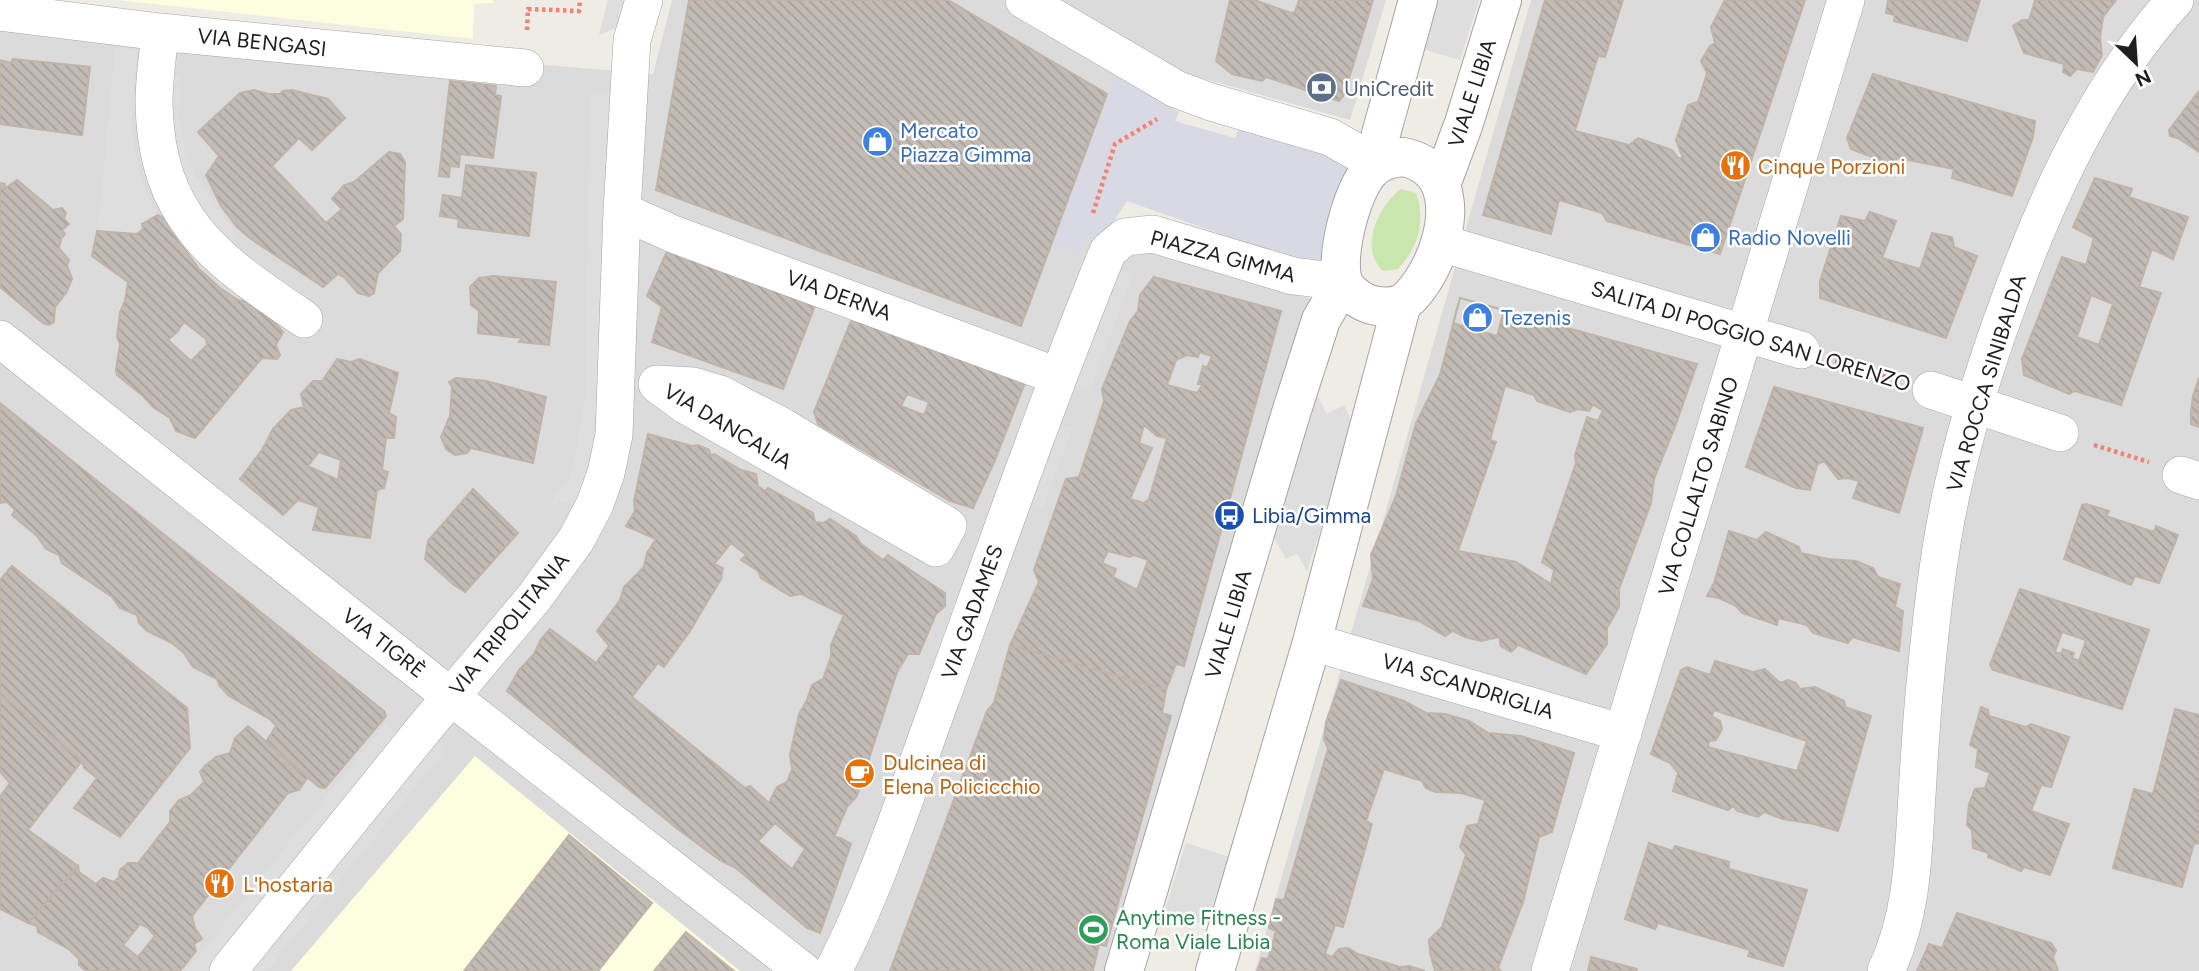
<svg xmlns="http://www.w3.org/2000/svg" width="2199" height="971" viewBox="0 0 2199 971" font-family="Figtree,sans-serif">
<defs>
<pattern id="building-back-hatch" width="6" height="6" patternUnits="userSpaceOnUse" patternTransform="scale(1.75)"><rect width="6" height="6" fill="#c3bbb5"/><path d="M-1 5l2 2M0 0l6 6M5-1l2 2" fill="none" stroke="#a7a09b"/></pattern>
</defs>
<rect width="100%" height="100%" fill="#efebe5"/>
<path fill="#dcdbdb" d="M672,0h714l-36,120 -181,-51 -72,169 215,61 -204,672h-1108v-951l653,54z
M1531,0h668v971h-944z"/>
<path fill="#fdfde0" d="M117,0h376v3l-19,1 -1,35z
M475,756l265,215h-449z"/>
<path fill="#c9e6ae" d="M1401,189l15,4c10,29 2,54 -18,76l-15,2c-25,-23 -4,-66 18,-82z"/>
<path fill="#dedede" d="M608,0h25l-7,24 -27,11z
M1438,0h41l-19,60 -38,-11z
M115,48l22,2 -6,68 2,23 11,49 14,25 -21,19 -39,-3z
M167,75l14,1 -2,40 5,31 12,29 21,33 22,28 -13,9 -48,-70z
M610,90l-8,341 -24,70 -28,3 20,-30 9,-38 6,-39 5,-303z
M1112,271l22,1 -44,119h-23z
M1317,395l10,19 17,-9 10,23 -47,143 -10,-17 -11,5 -12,-21z
M1053,426l20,1 -30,80 -20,2z
M385,724l14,12 -190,235h-23z
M437,741l9,8 -179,222h-16z
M1186,843l43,14 -23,68 -42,-13z"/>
<path fill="#d9d9e4" d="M1116,72l63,40 -4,9 60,17 5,-14 100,34 8,8v7l-18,34 -6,53 -6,5 -20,-4 -171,-60 -27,41 -12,-7 -10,19 -27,-10z"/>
<path fill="url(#building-back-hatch)" stroke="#c0b3a8" stroke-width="2" fill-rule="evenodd" d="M689,0h259l159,94 -86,232 -365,-136z
M1230,0h24l37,13 4,-1 4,-12h74l-29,95 -5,6 -73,-24 -4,4 -30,-7 -16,-13z
M1545,0h78l-18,57 -7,-1 -23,75 54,14 9,-7 34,12 6,8h5l-7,-18 12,-35 10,-3 9,-29 -6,-12 9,-15 5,-3 -4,-16 14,-27h80l-85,254 -113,-33 -5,-8 -43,-13 -8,34 -68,-19z
M1888,0h92l-13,41 -73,-20 1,-6 -9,-2z
M2035,0h81l-13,17 -3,20 2,18 -9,17 -16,-3 -7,7 -7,-4 1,-8 -40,-11 -11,-27 9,-6h7z
M13,59l77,8 -8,68 -82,-11v-64l11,3z
M1873,74l162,47 -2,16 -21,59 -60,-18 2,-9 -56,-11 -7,6 -40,-15 -4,-11z
M450,81l46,5 -1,9 6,1 -8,62 -33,-4 -1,13 -9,-1 -1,11 -10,-1z
M254,90l14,4h12l3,-3 9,-1 36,9 17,19 -33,32 -13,-12 -27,28 54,57 16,-14 -10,-10 12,-14 10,-3 35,-30 11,2 5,8 -2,57 -9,7 7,8 -1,17 -22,22 -4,20 -5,3 -11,-3 -14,-16 -6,-3 -15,13 -72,-48 -14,-12 -16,-21 -15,-31 13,-19 -21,-24 42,-39z
M2199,91v61l-21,-14 -8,-2 -1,-6z
M466,165l70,8 -7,63 -71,-9 1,-8 -19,-3 3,-21 19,3z
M2095,178l37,11 -3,8 59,20 -15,42 -21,-10 -13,38 22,6 -40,112 -46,-14 -6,3 -45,-19 -2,-16 40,-102 24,8 8,-27 -21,-11zM2091,295l22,9 -14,41 -22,-8z
M17,180l36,30 9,-2 4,5 -2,6 5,5 -7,6 3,4 -4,5 -2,9 10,12 -2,5 5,14 -6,14 -11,14 -1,15 -5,3 -6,-2 -43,-36v-104l5,1 -1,5z
M1870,212l26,9 -14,37 38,11 12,-36 20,4 2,10 23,9 -31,82 -126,-40v-17l21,-65 24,5z
M158,215l10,6 8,16 23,32 21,19 18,12 9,2 26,18 10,12 -7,13 4,10 -3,4 -15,-1 -67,80 -19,-7 -6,-13 -17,-11 -10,-11 -26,-21 -1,-5 4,-26 -3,-7 3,-25 5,-11 3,-19 -36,-26 5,-25 40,3 6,-5 -1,-5zM184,322l22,17 1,6 -16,16 -23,-21 9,-8z
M669,247l147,56 -33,86 -131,-47 10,-35 -15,-11z
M494,276l62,6 -7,63 -30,-3 3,-4 -44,-5 1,-22 -8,-6 -1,-18 9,-9z
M1154,277l127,34 -97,355 -8,-2 -10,26 -156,-45 29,-63 -5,-12 32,-91 13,-2 25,-76 -2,-12 28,-68 8,-10 2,-16zM1199,352l13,4 -5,12 -4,-2 -5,18h5l-6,9 -30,-8 9,-25 11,-5 11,2zM1144,425l13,11 10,2 -18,61 -5,4 -14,-4 22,-51 -13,-5zM1108,551l22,6 4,-2 14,5 -11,30 -24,-13 3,-8 -14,-6z
M1460,298l237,66 -21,60 -22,55 -3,24 -32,86v18l-12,21v16l-21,30 -68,-29 -7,7 -10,-6 -2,-9 -18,4 -16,-4 -12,-6 -8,5 -26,-15 -56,-15 10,-27 -2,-24 25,-59 20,-73 24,-48zM1505,386l29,9 3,6 33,11 8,-3 11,2 4,-6 10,5 -5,11 -11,-4 -12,38 1,8 -34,99 12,8 -3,14 -35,-22 -58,-11 38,-109 -6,-2z
M1460,298l44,12 -7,26 -44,-13z
M853,316l173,64 -31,80 -22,48 -23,-7 -132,-77 -4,-12zM907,394l22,8 -5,13 -23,-9z
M337,359l14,3 9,-3 38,14 -9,40 7,4 -2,21h-8l-4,32 6,2 -4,16 -7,2 -7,48 -57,-8 6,-23 -21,-7 -15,15 -43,-36 22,-29 11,-21 18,-19 13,-3 -3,-13 12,-13h9zM319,452l22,8 -3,20 -30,-14z
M456,378l30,3 60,16 -13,66 -62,-15 -4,5 -12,2 -9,-6 -5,-12 9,-21 2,-29 -3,-5z
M2199,378v49l-8,-3v-12l2,-16z
M1774,387l149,41 -24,85 -46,-15 6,-17 -11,-3 -10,1 -14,-18 -7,4 -7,25 -14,-2 -50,-21z
M0,403l384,308 2,5 -61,72 -6,-1 -53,-45 10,-16 -5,-6 -42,-24 -10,-11 -2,-6 -24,-12 -9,-14 -12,-10 -25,-12 -8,-8 -2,-8 -17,-7 -8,-11 -50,-34 -3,-8 -13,-6 -9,-13 -25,-21 3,-5 -8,-8 -7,1z
M648,434l44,12 6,-1 11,5 2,6 3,-2 27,16 15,4 2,12 7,5 3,-3 45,25 2,9 8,1 7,-4 26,17 5,8 22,16 5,-5 57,38v13l-9,8 -17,40h-11l-11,18 -40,124 -10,11 -13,30 7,1 10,6 -31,89 -13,-5 -71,-60 -15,-7 -42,-31 -172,-139 12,-21 15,-16 7,-15 9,-10 46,34 13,-17 -12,-15 23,-31 4,-13 20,-20 3,-14 9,-14 -30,-13 9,-15 -1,-10zM731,543l15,12 -5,5 17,11 3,7 29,18 11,-2 43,21 -13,30v11l-8,23 -11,6 -5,15 -8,14 -9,41 2,14 -5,13 -10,5 -8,16 -19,-17 -5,2 -113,-91 26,-34 6,4 26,-36 31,-52 2,-11 -9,-4zM775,823l30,26 -13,20 -34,-28z
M473,489l45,44 -53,59 -11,-7 -29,-26 3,-18z
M2086,504l23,7 -3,5 48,16 2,-6 22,9 -19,48 -24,-7 -4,9 -67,-26 18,-54z
M1729,531l28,9 9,-8 33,15 2,6 27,6 28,2 17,7 5,9 22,7 -5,23 8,4 -4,40 -47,-14 -4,6 -35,-10 -6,-8 -29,-7 -1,7 -35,-12 -6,-7 -17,-8 -12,-2 7,-13z
M12,566l175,142 3,40 -70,89 -46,-29 23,-30 -13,-10 -2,-7 -82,-67v-114z
M2020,589l129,41 -27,79 -129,-39 -3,-5zM2062,632l24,8 -7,21 -7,-3 2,-5 -11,-4 -2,5 -6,-2z
M1010,645l156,45 -4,23 9,3 -65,230 -7,-2 -6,27h-203l97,-260 7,-8z
M1715,661l38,11 12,-3 15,14 8,-3 8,3 4,6 15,-2 29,14 1,6 26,9 -33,115 -24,-7 -31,-5 -19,-7 -6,5 -21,-6 -4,-5 -5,4 -55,-19 5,-18 -8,-10 -19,-9 30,-84 6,-3 23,8zM1714,710l93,31 -10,30 -89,-24 1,-6 7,-1 6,-11 -2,-8 -8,-5z
M1341,680l63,21 22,12 19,1 24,7 19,12 33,3 53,17 -22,79 -13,5 -16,65 -25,66 3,3h-66l-5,-19 -1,-12 13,-13 24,-72 -6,-8 7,-21 11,-2 7,-24 -24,-7 -26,-1 -9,-4 -4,-7 -38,-12 -18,52 6,3 -29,103 -8,-2 -10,29 7,3 7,-8 9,-1 10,6 42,13 9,-1 16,5h-168l5,-13 6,1 8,-28 -7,-3 7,-29 8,1 44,-151 -4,-10 2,-17z
M0,694l82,67 -54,69 50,36 -50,57 -28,-14v-112l10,-14 -10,-11z
M1981,707l7,3 1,6 37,11 5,-3 38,13 -18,50 -10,-2 -10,26 38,13 -19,51 -26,-8 -3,4 -33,-14v-4l-15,-5 -1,-18 -5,-5 2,-21 6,-15 10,-1 5,-15 -14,-6 2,-18 -8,-4z
M2175,709l24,6v129l-5,-1 -12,44 -69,-19 21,-79 19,5z
M248,726l60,51 -9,13 -11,3 -96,123 3,12 7,11 -8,5 2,7 -16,20h-94l-7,-6v-6l-9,-9 -32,-18 -1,-6 -9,-3 50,-57 1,6 17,12 7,-6 11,4 5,-5 1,-7 8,-7h10l32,-41v-11l9,-11 12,-5 13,-13 -4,-10 5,-6 11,-9 14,-4 5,-15zM140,924l7,3 8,9 -17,21 -15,-12z
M569,835l83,68 -54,68h-134z
M1649,843l24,8 2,-5 54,16v7l78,21 -24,76 -35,-10 2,-6 -92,-27 -3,6 -30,-10z
M1957,913l94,30 5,7 -3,7 5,14h-141l12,-27 13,4z
M686,932l48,39h-80z
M1591,957l46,12 -1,2h-48z"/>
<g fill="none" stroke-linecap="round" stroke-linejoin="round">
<defs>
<path id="minor" d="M1024,0l152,89 35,13 119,35 48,27
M0,12l160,20 365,36
M160,32c-2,23 -6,47 -6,70 2,117 61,157 150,217
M622,211l51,23 384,142
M1441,243l360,107
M0,339l450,357 353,275
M657,384l36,2 27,8 63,33 165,99 -12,22 -249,-142z
M1931,390l129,43
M2181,475l18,6
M1312,642l311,91
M228,971l199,-246 106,-126 43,-59 19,-36 11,-31 8,-38 8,-224 10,-171 12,-40
M833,971c44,-85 73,-177 106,-267 55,-151 108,-303 169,-453l17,-14 28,-3 140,42 50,6
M1550,971l296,-971
M1886,971c24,-51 27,-104 30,-160 3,-45 5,-91 10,-137 6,-62 13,-127 27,-188 17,-75 42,-150 70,-222 37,-95 83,-187 152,-264"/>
<path id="tertiary" d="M1403,157c56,11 47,74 26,113 -6,11 -15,25 -26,33 -8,4 -17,4 -26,3 -13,-2 -23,-9 -31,-19 -15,-22 6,-98 24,-116 9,-10 20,-13 33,-14z
M1378,164l3,-30 37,-134
M1441,185l23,-62 38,-123
M1124,971l167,-558 30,-93 22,-38
M1215,971l97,-329 90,-339"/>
</defs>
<use href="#minor" stroke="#a5a5a5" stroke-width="38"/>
<use href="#tertiary" stroke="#a5a5a5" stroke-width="40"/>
<path stroke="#f28073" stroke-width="4.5" stroke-dasharray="3.5 3.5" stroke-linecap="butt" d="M527,30l1,-21 51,2 1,-11
M1093,213l22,-69 42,-25
M1835,361l62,19
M2094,445l55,17"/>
<use href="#minor" stroke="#fff" stroke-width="37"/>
<use href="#tertiary" stroke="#fff" stroke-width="38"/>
</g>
<defs>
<symbol id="bank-disc" viewBox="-11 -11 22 22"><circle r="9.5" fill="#5c6f8a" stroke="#fff"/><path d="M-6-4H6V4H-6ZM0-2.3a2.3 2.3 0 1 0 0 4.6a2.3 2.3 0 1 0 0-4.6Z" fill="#fff"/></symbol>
<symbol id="shop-disc" viewBox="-11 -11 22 22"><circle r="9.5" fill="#3f7fe0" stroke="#fff"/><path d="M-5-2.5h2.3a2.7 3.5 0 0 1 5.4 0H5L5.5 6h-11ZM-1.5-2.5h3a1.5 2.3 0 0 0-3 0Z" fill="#fff"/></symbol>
<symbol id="restaurant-disc" viewBox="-11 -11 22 22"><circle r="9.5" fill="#e8710a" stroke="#fff"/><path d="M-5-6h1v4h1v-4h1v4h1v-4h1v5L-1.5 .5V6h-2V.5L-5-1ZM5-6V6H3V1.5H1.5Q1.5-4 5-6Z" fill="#fff"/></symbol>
<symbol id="bus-disc" viewBox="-11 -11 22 22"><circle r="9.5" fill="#1a4fb4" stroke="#fff"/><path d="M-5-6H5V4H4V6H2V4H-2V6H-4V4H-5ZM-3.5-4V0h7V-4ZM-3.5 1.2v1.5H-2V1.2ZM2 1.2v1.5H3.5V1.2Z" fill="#fff"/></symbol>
<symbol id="cafe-disc" viewBox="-11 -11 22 22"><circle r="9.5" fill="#e8710a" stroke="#fff"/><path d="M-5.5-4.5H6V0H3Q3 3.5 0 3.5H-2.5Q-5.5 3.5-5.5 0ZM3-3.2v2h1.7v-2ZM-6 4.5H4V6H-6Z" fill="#fff"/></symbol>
<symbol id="stadium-disc" viewBox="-11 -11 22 22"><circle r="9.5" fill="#2e9e5b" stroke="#fff"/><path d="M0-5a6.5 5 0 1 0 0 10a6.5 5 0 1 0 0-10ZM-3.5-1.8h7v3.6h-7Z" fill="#fff"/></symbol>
</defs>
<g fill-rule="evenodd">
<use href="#bank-disc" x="1304" y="70" width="35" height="35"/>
<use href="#shop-disc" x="860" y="124" width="35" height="35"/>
<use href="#restaurant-disc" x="1718" y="148" width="35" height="35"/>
<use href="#shop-disc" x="1688" y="220" width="35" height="35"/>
<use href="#shop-disc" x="1460" y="300" width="35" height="35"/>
<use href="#bus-disc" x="1212" y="498" width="35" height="35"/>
<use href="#cafe-disc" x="842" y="756" width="35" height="35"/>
<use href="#restaurant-disc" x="202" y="866" width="35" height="35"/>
<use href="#stadium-disc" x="1076" y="912" width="35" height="35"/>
</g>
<g text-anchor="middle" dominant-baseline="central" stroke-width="5" stroke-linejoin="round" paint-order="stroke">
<g font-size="21" fill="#1e1e1e" stroke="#fff">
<text transform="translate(262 42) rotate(6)">VIA BENGASI</text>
<text transform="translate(1472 93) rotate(-72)">VIALE LIBIA</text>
<text transform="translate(1223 256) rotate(15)">PIAZZA GIMMA</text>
<text transform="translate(839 295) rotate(20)">VIA DERNA</text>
<text transform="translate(1751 336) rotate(17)">SALITA DI POGGIO SAN LORENZO</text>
<text transform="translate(1986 383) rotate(-73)">VIA ROCCA SINIBALDA</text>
<text transform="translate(728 426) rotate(31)">VIA DANCALIA</text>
<text transform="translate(1698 486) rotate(-73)">VIA COLLALTO SABINO</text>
<text transform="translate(972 612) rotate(-70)">VIA GADAMES</text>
<text transform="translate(509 624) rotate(-51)">VIA TRIPOLITANIA</text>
<text transform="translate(1228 624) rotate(-73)">VIALE LIBIA</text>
<text transform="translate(384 643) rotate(38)">VIA TIGRÈ</text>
<text transform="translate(1468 686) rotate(17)">VIA SCANDRIGLIA</text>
</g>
<g font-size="21" fill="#4e5e75" stroke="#fff" text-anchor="start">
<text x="1344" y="88">UniCredit</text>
</g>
<g font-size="21" fill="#366cbe" stroke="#fff" text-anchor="start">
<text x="900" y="130">Mercato<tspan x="900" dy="24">Piazza Gimma</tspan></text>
<text x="1728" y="237">Radio Novelli</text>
<text x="1501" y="317">Tezenis</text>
</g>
<g font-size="21" fill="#c56008" stroke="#fff" text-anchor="start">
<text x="1758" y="166">Cinque Porzioni</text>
<text x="883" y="762">Dulcinea di<tspan x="883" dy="24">Elena Policicchio</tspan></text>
<text x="243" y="884">L'hostaria</text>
</g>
<g font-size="21" fill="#164399" stroke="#fff" text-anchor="start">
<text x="1252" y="515">Libia/Gimma</text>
</g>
<g font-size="21" fill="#27864d" stroke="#fff" text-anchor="start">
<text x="1116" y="917">Anytime Fitness -<tspan x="1116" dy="24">Roma Viale Libia</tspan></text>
</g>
</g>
<g transform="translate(2136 63) rotate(155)" stroke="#ffffff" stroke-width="5" paint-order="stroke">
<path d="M0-5L12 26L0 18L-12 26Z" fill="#1e1e1e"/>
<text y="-10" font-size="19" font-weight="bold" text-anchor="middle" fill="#1e1e1e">N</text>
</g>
</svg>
